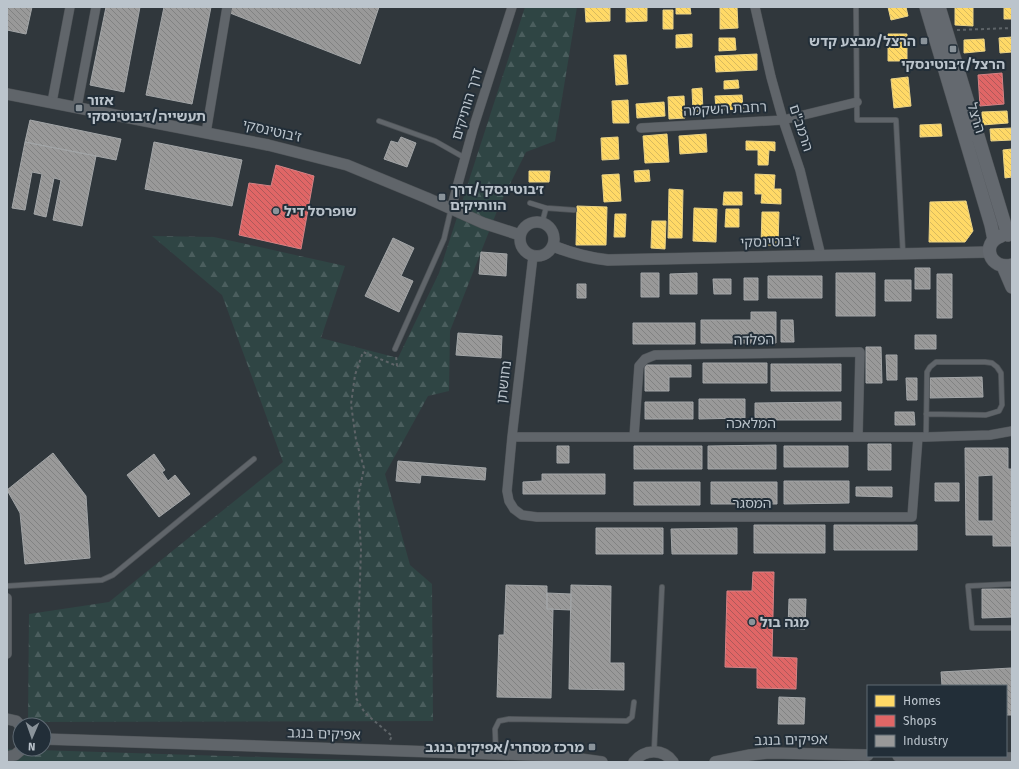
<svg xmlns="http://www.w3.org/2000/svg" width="1019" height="769" viewBox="0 0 1019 769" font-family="'Fira Sans','Noto Sans Hebrew',sans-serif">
<defs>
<pattern id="forest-firs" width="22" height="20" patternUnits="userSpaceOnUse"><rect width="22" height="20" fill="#2f4544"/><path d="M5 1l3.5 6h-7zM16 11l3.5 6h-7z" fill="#4b5e5e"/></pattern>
<pattern id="homes-back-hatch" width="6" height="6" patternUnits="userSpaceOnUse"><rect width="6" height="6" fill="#ffd966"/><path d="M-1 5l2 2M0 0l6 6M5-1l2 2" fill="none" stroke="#d7b95e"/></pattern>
<pattern id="shops-back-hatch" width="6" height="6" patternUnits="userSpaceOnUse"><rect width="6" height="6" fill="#e06666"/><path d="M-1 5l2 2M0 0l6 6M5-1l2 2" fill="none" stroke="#ae595a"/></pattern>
<pattern id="industry-back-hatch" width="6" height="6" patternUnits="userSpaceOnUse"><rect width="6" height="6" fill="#999"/><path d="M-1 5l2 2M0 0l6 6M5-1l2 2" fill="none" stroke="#818282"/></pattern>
</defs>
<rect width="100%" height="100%" fill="#30373c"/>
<path fill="url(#forest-firs)" d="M525,7h52l-22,134 -29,11 -27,54 -49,125 -1,60 -21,5 -43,78 25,91 22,19 1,137 -405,1 1,-108 80,-12 174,-140 -61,-167 -70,-59 62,1 131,29 -24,72 77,20 41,-85z
M7,749l378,12 -378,1z"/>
<path fill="url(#homes-back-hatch)" stroke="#ebd385" d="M585,7h25v14l-24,1z
M626,7h21v14l-21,1z
M676,7h14l1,7h-15z
M720,7h17l1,21 -18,1z
M888,7h18l2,9 -17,4z
M955,7h18v19l-18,-1z
M1004,7h8v12h-8z
M663,10h10v19h-10z
M692,34v13l-16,1v-13z
M888,34h19v27h-19z
M1012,37v15l-12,1 -1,-15z
M719,38h16l1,12 -17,1z
M984,39l1,12 -21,2v-13z
M757,54v16l-41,2 -1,-16z
M614,55h12l2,29 -12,1z
M908,77l3,29 -17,2 -3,-29z
M738,80l1,8 -15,1v-8z
M702,88l1,23 -10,1 -1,-23z
M742,95l1,14 -27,1 -1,-14z
M684,96l1,22 -16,1 -1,-22z
M628,100l1,23h-16l-1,-22z
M664,102l1,14 -28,2 -1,-14z
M1007,111l1,12 -26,2v-13z
M941,124l1,12 -22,1v-12z
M1012,128v12l-21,1 -1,-12z
M667,134l2,28 -24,1 -2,-27z
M706,134l1,18 -27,2 -1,-18z
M618,137l1,22 -17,1 -1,-22z
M746,141l29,1v9l-6,-1 -1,15h-10v-15h-12z
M1012,149v28l-7,1 -2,-28z
M649,170l1,11 -15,1 -1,-11z
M529,171h21l-1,11h-20z
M619,174l2,27 -17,1 -2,-27z
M755,174l20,1 -1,14h7v15l-20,-1 1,-9h-7z
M669,189l14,1 -1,48h-14z
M724,192h18v13h-19z
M966,201l7,30 -8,11h-36l1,-40z
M577,206l30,1 -1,38h-30z
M694,208l23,1 -1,33 -23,-1z
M726,209h13v18h-14z
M762,212h17l-1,33h-17z
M615,214h11l-1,23h-11z
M652,221h14l-1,28 -14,-1z"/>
<path fill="url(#shops-back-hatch)" stroke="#d58285" d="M1002,73l2,31 -24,2 -2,-31z
M276,165l38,11 -13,73 -62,-14 10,-52 22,3z
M753,572h21l-2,85 25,1 -1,31 -39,-1v-20l-32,-1 2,-76h25z"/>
<path fill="url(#industry-back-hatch)" stroke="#a3a6a8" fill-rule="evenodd" d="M7,7h25l-6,27 -19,-4z
M106,7h34l-16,85 -34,-7z
M164,7h47l-19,97 -46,-9z
M232,7h147l-19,57 -130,-51z
M30,120l91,19 -5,21 -91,-18z
M401,137l15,6 -9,24 -23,-8 7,-18 7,2z
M25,142l71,14 -14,70 -29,-6 8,-40 -7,-2 -8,39 -12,-3 8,-40 -10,-2 -7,38 -13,-2z
M154,142l88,18 -10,46 -87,-17z
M393,238l21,10 -13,28 12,5 -14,31 -34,-16z
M481,252l26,2 -1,22 -27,-2z
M915,268h15v21h-15z
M641,273h18v24h-18z
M697,273v21h-27v-20z
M836,273h39v43h-39z
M937,274h15v44h-15z
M768,276h54v22h-54z
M744,278h14v22h-14z
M713,279h18v15h-17z
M885,280h26v21h-26z
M577,284h9v14h-9z
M751,312h25v31h-75v-23h50z
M781,320h12l1,22h-13z
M633,323h62v21h-62z
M458,333l44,3 -1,22 -45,-3z
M915,335h21v14h-21z
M866,347h15l1,36h-16z
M886,355h11v25h-10z
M703,363h64v20h-64z
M771,364h70v27h-70z
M645,365h46v12h-22v14h-24z
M982,377l1,20 -53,1v-20z
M906,378h11v22h-10z
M699,399h46v19l-46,1z
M645,402h48v17h-48z
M841,402v18h-86v-17z
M895,412h19l1,13h-20z
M868,444h23v26h-23z
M776,445v24h-68v-23z
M557,446h12v17h-12z
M634,446h68v23h-68z
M784,446h64v21h-64z
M965,448h43v21h3l1,77h-19v-11h-27zM993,475v46h-15v-45z
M53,453l33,43 4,62 -65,6 -5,-51 -13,-23z
M154,454l11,16 -3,2 6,9 7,-6 15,19 -31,23 -32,-42z
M398,461l88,7 -1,12 -64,-5 -1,8 -24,-2z
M542,474h63v20h-82v-12l19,-1z
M784,481h65v22l-65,1z
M634,482h66v23h-66z
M711,482h66v22h-66z
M935,483h24v18h-24z
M856,487h36v10l-36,-1z
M754,525h71v28h-71z
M834,525h83v25h-83z
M596,528h67v26h-67z
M737,528v26h-65l-1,-25z
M506,585l41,1v23h6l-2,89 -54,-1 2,-62h5z
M571,585l40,1 -1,77h14v27l-55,-1z
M982,589h30v28l-30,1z
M547,593l24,1v16l-24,-1z
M789,599h17l-1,30 -17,-1z
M1011,668l1,47h-6v-29h-64l-1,-14z
M779,697l26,1 -1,26h-26z"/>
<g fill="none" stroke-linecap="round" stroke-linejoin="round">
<defs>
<path id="service" d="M856,7l1,113h39l7,134
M379,121l56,20 30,17
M530,203l16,5 28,2
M542,223l4,-15
M395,349l49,-110 7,-30
M926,437l1,-65 3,-5 6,-5h49l7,1 5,4 4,6 1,32 -3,6 -13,4 -60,-1
M1012,584l-44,2 4,42h40
M7,586l95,-6 11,-5 141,-116
M654,752l8,-165
M496,754l-1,-25 4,-8 10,-2 118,2 5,-4 2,-15"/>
<path id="minor" d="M755,7l16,70 12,43 17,50 21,86
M52,102l18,-95
M77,107l19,-100
M641,128l142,-8 74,-18
M206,133l21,-126
M451,209l22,-80 39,-122
M533,256l-21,181 -5,54 2,10 5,8 8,6 15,2h375l6,-80
M512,437h414l64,-2 22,-4
M634,437l5,-71 6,-7 10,-4 205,-3 -2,84
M7,598v56"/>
<path id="tertiary" d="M7,94l261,51 79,20 80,33 56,25 37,12
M520 239a17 17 0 1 1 34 0a17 17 0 1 1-34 0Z
M553,246c18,7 35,12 55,14l381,-8
M7,719l9,2 4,4
M44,739l515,17 43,6
M898,756l114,2
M7,757l8,-2 7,-6
M634,762c10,-13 29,-14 39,0
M715,762l35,-7 19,-2 99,2"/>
<path id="secondary" d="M926,7l65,218 3,15
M939,7l69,228
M1001,236c-21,7 -11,35 11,29
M1003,266l9,21"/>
</defs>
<use href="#service" stroke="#4e5357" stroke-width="6"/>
<use href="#minor" stroke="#4e5357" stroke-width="10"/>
<use href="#tertiary" stroke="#4e5357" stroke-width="12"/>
<use href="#secondary" stroke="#4e5357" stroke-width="14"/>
<path stroke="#5e6468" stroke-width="2" stroke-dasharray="3 3" stroke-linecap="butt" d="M957,30l55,-2
M390,740l2,-4 -27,-23 -9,-15 5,-148 -3,-53 6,-29 -8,-28 -5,-36 4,-29 8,-23 34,14 -1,-10
M90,762h39"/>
<use href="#service" stroke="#60656a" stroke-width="4.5"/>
<use href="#minor" stroke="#60656a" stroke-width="9"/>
<use href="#tertiary" stroke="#60656a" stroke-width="11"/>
<use href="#secondary" stroke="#64696f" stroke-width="13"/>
</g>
<g fill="#8a939a" stroke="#222e38" stroke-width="1.5">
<rect x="920" y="37" width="8" height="8" rx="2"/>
<rect x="949" y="45" width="8" height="8" rx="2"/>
<rect x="75" y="104" width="8" height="8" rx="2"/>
<rect x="438" y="193" width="8" height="8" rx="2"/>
<circle cx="276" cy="211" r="4"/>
<circle cx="752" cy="622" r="4"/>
<rect x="588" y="743" width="8" height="8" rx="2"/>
</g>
<g text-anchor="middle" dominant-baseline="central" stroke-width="4" stroke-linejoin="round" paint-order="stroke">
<g font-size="14" font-weight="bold" fill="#bbc4cc" stroke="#222e38" text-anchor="start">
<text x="916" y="41" text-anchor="end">הרצל/מבצע קדש</text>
<text x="953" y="64" text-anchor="middle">הרצל/ז׳בוטינסקי</text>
<text x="87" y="100">אזור<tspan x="87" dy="16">תעשייה/ז׳בוטינסקי</tspan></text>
<text x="450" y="189">ז׳בוטינסקי/דרך<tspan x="450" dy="16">הוותיקים</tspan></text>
<text x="284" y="211">שופרסל דיל</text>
<text x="760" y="622">מגה בול</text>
<text x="584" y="747" text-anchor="end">מרכז מסחרי/אפיקים בנגב</text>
</g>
<g font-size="14" fill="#bbc4cc" stroke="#222e38">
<text transform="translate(467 104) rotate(-73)">דרך הותיקים</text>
<text transform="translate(725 109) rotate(-3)">רחבת השקמה</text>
<text transform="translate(976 118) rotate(73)">הרצל</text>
<text transform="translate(801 128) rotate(72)">הרמב"ם</text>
<text transform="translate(272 131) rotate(13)">ז'בוטינסקי</text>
<text transform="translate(770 242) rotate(-1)">ז'בוטינסקי</text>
<text transform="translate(754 340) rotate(-1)">הפלדה</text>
<text transform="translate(504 382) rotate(-83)">נחושתן</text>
<text x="751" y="423">המלאכה</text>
<text x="752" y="503">המסגר</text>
<text transform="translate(324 734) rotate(2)">אפיקים בנגב</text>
<text transform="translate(791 740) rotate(-1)">אפיקים בנגב</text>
</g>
</g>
<rect width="1019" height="769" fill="none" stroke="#bbc4cc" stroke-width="16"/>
<rect x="867" y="685" width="140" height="72" fill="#222e38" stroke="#5f6a73"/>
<rect x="875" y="695" width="20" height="12" fill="#ffd966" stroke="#5f6a73"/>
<text x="903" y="705" font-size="12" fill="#bbc4cc">Homes</text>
<rect x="875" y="715" width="20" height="12" fill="#e06666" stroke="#5f6a73"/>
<text x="903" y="725" font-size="12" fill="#bbc4cc">Shops</text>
<rect x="875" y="735" width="20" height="12" fill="#999999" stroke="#5f6a73"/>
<text x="903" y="745" font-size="12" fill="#bbc4cc">Industry</text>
<g transform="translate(32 737) rotate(182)"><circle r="19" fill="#222e38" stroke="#5f6a73"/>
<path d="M0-3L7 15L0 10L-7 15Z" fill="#8a939a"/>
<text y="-6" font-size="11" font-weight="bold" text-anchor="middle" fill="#bbc4cc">N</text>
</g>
</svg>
